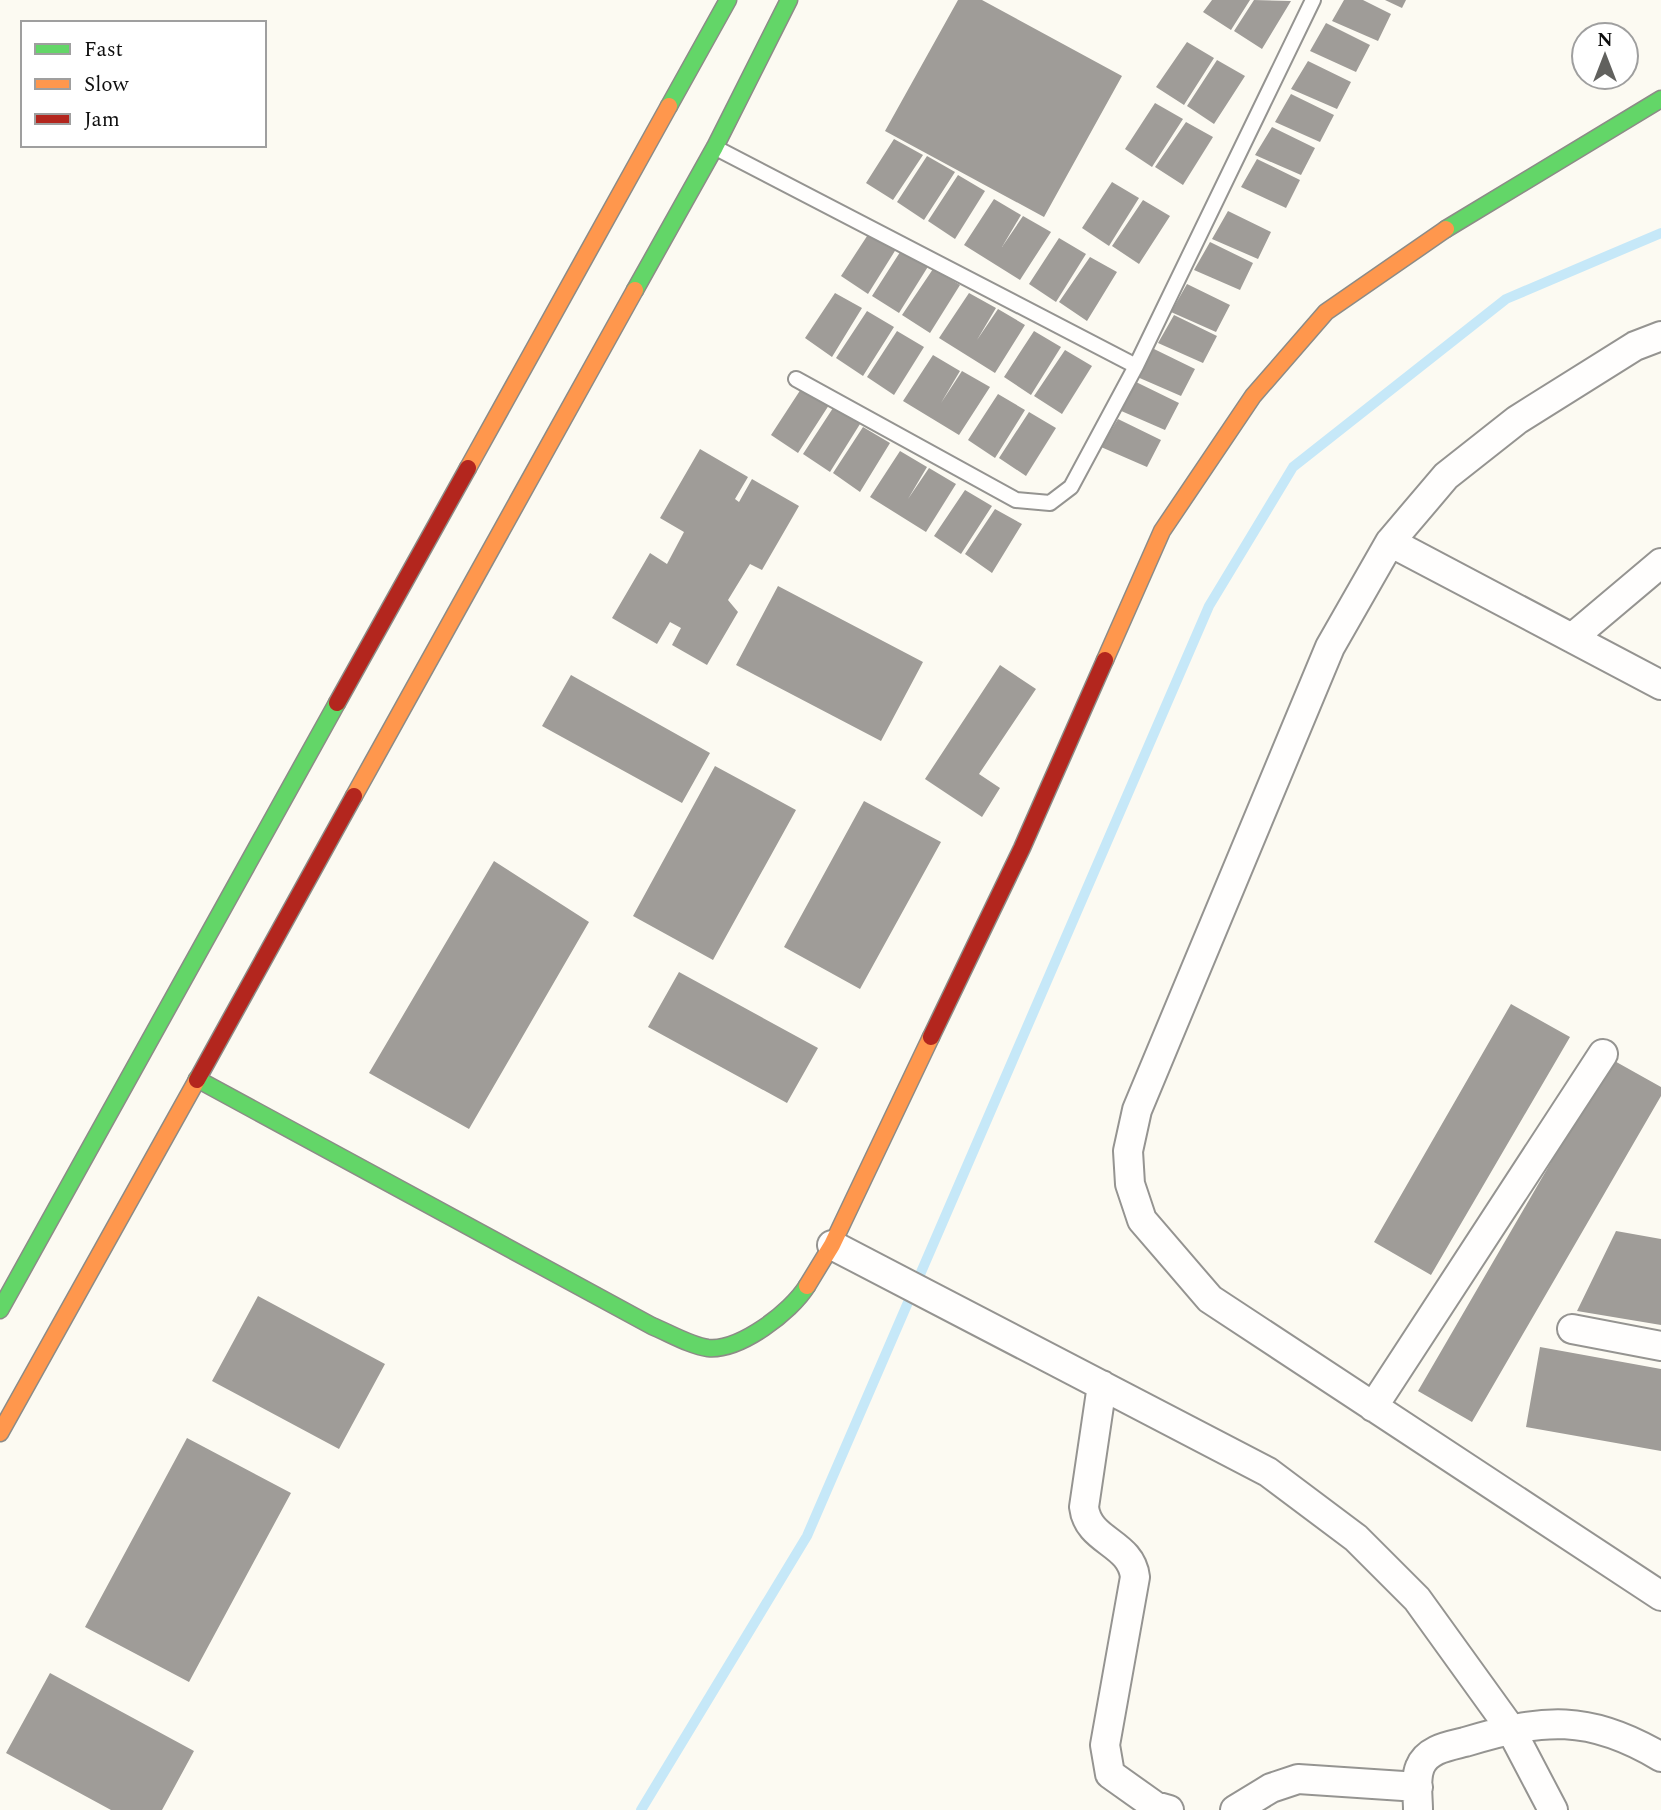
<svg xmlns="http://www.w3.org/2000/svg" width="1661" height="1810" viewBox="0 0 1661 1810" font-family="Spectral,serif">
<rect width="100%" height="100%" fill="#fcfaf2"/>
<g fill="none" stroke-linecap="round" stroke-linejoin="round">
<path stroke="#c6e8f8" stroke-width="10" d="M641,1810l166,-274 402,-930 84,-139 213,-168 155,-66"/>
</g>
<path fill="#9f9c98" d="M958,0h24l140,76 -78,141 -159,-86z
M1212,0h38l-19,30 -28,-18z
M1254,0l37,1 -29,48 -28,-18z
M1344,0h19l28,14 -13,27 -46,-20z
M1385,0h21l-4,8z
M1326,23l44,22 -14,27 -46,-21z
M1187,42l27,16 -30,47 -28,-18z
M1217,60l28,16 -31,48 -27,-18z
M1308,61l43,21 -14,27 -46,-20z
M1291,94l43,21 -14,27 -45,-20z
M1155,103l28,16 -31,48 -27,-18z
M1186,122l27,15 -30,48 -28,-18z
M1272,127l43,21 -14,27 -46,-20z
M894,139l29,16 -30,45 -27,-17z
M927,156l28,16 -31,48 -27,-18z
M1257,159l43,21 -14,28 -45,-21z
M958,175l27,16 -30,48 -27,-18z
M1112,182l27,16 -30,48 -27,-18z
M994,199l27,16 -19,32 21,-31 28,16 -31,48 -56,-35z
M1143,200l27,16 -31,48 -27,-18z
M1228,211l43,21 -13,27 -46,-20z
M871,230l27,16 -30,48 -27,-18z
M1059,238l27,16 -30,48 -27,-18z
M1210,242l43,21 -13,27 -46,-20z
M902,249l27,16 -30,48 -27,-17z
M1090,257l27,15 -30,49 -28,-19z
M933,269l27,16 -30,48 -28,-18z
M1187,284l43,21 -14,27 -45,-20z
M835,293l27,15 -30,49 -27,-19z
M969,293l27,15 -19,32 21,-31 27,16 -30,48 -56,-35z
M867,311l27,16 -31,49 -27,-18z
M1174,315l43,21 -14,27 -45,-20z
M897,331l27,16 -30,48 -27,-18z
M1034,331l27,16 -30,48 -27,-18z
M1152,348l43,21 -14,27 -46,-20z
M1065,350l27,16 -30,48 -28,-18z
M933,355l27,16 -19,32 21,-32 28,16 -31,48 -56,-34z
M1136,382l43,21 -14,27 -46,-20z
M801,389l28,16 -31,48 -27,-18z
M998,394l27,16 -30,48 -27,-18z
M833,408l27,16 -30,48 -27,-18z
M1029,412l27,16 -30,48 -27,-18z
M1118,419l43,21 -14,27 -46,-20z
M863,427l27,16 -30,49 -27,-19z
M700,449l48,28 -13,22 4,3 13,-23 47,27 -37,64 -12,-6 -22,36 10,12 -31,53 -35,-20 9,-17 -11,-6 -13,22 -45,-26 38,-65 17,11 17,-32 -24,-14z
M900,451l27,16 -19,32 21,-31 27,16 -30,48 -56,-35z
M965,490l27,16 -31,48 -27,-18z
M995,509l27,15 -30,49 -27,-19z
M778,586l145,76 -42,79 -145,-76z
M1000,665l36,24 -57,85 21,14 -18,29 -57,-38z
M571,675l139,78 -28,50 -140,-77z
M715,766l81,44 -83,150 -80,-44z
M864,801l77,41 -81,147 -76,-42z
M494,861l95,61 -120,207 -100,-56z
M679,972l139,76 -31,55 -139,-76z
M1511,1004l59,33 -139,238 -57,-33z
M1611,1059l50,28v9l-189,326 -54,-31z
M1616,1231l45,8v86l-84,-14z
M258,1296l127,68 -46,85 -127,-68z
M1540,1347l121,22v82l-135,-24z
M187,1438l104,55 -102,189 -104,-55z
M50,1673l144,78 -32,59h-51l-105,-57z"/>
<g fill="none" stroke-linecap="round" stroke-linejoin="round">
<defs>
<path id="lane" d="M716,148l420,218
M796,379l220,121 34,3 21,-16 65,-121 177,-366"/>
<path id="street" d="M1661,336l-26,10 -118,74 -71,56 -56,66 -60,105 -193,463 -9,41 2,33 12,36 68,79 451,297
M1390,542l271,143
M1572,638l89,-75
M832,1245l436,227 88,66 61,61 93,129 43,82
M1572,1329l89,17
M1102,1385l-18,122c4,35 47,35 51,70l-30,168 5,29 45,32 14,4
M1373,1407l230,-353
M1235,1810l36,-22 27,-9 120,8
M1418,1810c0,-13 -3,-31 2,-43 7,-18 29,-21 45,-25 78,-24 124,-28 196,15"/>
<path id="fast" d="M669,106l59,-106
M1446,229l215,-130
M635,290l80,-143 74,-147
M197,1079l455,247c17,7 39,20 56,22 32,3 83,-36 99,-62
M0,1310l337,-607"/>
<path id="slow" d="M468,468l201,-362
M1105,660l57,-129 91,-135 73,-84 120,-83
M354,796l281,-506
M807,1286l25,-41 99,-208
M0,1433l197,-353"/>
<path id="jam" d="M337,703l131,-235
M931,1037l91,-189 83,-188
M197,1080l157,-284"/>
</defs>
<use href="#lane" stroke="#959491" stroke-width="18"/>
<use href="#street" stroke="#959491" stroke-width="32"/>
<use href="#fast" stroke="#8c8b87" stroke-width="19"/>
<use href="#slow" stroke="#8c8b87" stroke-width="19"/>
<use href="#jam" stroke="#8c8b87" stroke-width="19"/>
<use href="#lane" stroke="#fffefd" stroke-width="14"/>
<use href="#street" stroke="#fffefd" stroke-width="28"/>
<use href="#fast" stroke="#63d668" stroke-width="16"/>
<use href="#slow" stroke="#ff974d" stroke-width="16"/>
<use href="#jam" stroke="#b3261e" stroke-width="16"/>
</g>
<rect x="21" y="21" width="245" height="126" fill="#ffffff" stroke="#9f9f9f" stroke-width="2"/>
<rect x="35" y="44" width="35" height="10" fill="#63d668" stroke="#9f9f9f" stroke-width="2"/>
<text x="84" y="56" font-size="21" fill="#0e0e0e">Fast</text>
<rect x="35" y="79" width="35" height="10" fill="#ff974d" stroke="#9f9f9f" stroke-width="2"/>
<text x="84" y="91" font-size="21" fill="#0e0e0e">Slow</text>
<rect x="35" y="114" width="35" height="10" fill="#b3261e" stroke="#9f9f9f" stroke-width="2"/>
<text x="84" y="126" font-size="21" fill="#0e0e0e">Jam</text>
<g transform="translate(1605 56)"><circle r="33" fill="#ffffff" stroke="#9f9f9f" stroke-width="2"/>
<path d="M0-5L12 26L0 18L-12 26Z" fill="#61615e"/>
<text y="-10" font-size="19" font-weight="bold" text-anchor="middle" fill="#0e0e0e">N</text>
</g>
</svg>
